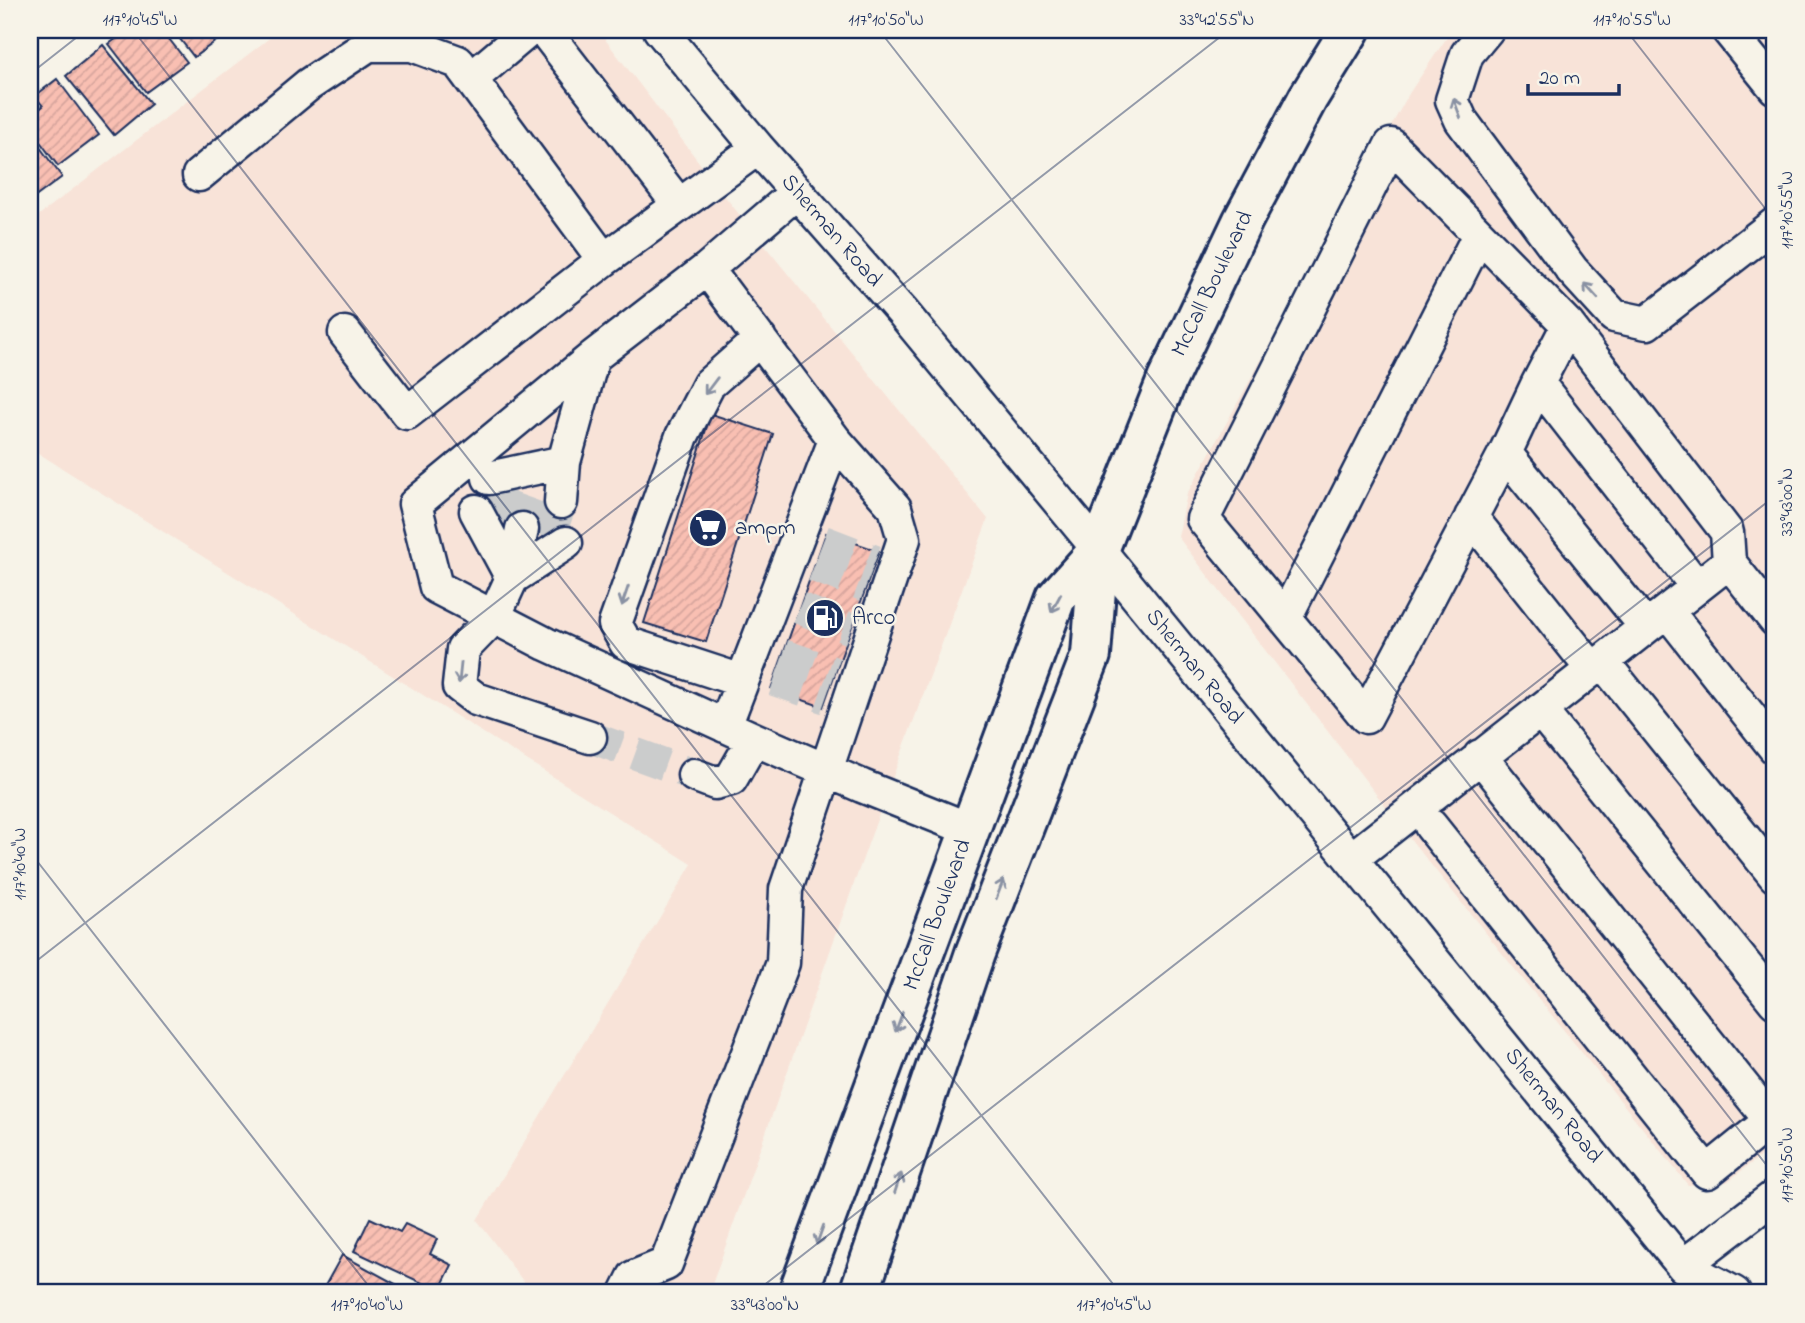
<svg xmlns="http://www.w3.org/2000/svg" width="1805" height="1323" viewBox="0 0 1805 1323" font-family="'Indie Flower',sans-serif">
<defs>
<pattern id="building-hatch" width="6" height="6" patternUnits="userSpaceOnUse" patternTransform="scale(1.75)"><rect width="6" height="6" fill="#f9bfb2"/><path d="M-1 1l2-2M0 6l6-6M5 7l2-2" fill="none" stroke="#d5a49c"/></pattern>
</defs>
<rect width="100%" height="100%" fill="#f7f3e8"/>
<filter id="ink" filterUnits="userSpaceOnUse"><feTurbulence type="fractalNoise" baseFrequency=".0143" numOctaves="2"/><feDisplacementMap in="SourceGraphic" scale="14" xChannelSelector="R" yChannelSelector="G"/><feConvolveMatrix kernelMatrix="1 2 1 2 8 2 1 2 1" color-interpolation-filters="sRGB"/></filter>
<g filter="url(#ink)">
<path fill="#f8e3d8" d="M280,30h318l136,178 254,311 -120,325 -159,449h-177l-55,-73 215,-356 -662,-416v-226z
M1452,30h323v1115l-48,37 -39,3 -272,-339 -238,-309 9,-43 223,-402z"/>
<path fill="url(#building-hatch)" stroke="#1b2f5e" stroke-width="2" d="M128,30h34l25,32 -41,30 -37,-48z
M173,30h58l-37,27z
M103,45l48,59 -37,31 -48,-59z
M57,79l42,56 -41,31 -28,-38v-11l13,-11 -8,-10z
M30,134l32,43 -32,24z
M711,414l62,20 -67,208 -62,-19z
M826,533l53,18 -56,156 -52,-18z
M370,1218l30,14 5,-8 32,15 -7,15 22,11 -13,26 -85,-40z
M342,1255l70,38h-91z"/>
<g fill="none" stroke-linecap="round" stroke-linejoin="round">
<path stroke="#cbcccc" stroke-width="32" stroke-dasharray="32 16" stroke-linecap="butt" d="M492,518l13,-34
M522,529l13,-36
M549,538l12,-36
M823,541l52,20
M814,566l52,20
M799,608l52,21
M783,655l52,18
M774,680l52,18
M590,737l104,38"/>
<defs>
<path id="minor" d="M544,30l135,175
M660,30l98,118 146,166 195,236 584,716 51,27
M1487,30l-20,24 -15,46 9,20 111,150 42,46 33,7 128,-99
M1728,30l47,58
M471,79l58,-49
M199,175l109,-90 60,-40h44l46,17 146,198 154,-112
M797,192l-90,77 -114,88 -178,147 21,83 110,57 208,95 108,47 107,43
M707,269l128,171 -110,286
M1568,325l-30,58 -33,70 -139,264 -163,-198 188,-374 177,180 159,207 2,30
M345,333l62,80 197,-153
M1538,383l159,204
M1505,453l141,174
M489,478l75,-16
M561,502l3,-40 29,-105
M476,511l36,67
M1471,517l121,152
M522,529l-10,49 -18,39 -31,32 -4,37 17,13 114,38
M512,578l54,-35
M1667,611l108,137
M1285,618l194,-383
M1602,661l173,215
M742,681l-116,-38 -11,-19 67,-188 27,-52 51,-45
M1540,710l235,292
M1480,756l291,365
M694,775l21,8 16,-4 23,-40
M1431,826l276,346 68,-55
M1351,859l378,-297 46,58
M1683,1266l92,-70
M626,1293l8,-16 32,-13 117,-301 3,-74 118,-350 -9,-31 -60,-68"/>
<path id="major" d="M798,1293l258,-695 43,-48
M859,1293l116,-340 116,-298 8,-105 68,-170 76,-160 65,-122 42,-68"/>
</defs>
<use href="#minor" stroke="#1b2f5e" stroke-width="37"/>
<use href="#major" stroke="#1b2f5e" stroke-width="44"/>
<use href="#minor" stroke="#f7f3e8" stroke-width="32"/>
<use href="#major" stroke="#f7f3e8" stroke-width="38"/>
</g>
<defs><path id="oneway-shaft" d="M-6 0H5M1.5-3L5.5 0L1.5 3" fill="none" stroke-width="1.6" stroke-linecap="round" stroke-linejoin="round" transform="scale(1.75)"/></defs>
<g stroke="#8991a3">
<use href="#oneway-shaft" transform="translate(1457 108) rotate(-110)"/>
<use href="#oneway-shaft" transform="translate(1591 291) rotate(-132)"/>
<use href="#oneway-shaft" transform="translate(711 386) rotate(127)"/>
<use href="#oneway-shaft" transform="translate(625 596) rotate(109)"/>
<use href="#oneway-shaft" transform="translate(1056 603) rotate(118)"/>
<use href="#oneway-shaft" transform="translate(460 673) rotate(96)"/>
<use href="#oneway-shaft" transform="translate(1000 889) rotate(-69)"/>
<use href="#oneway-shaft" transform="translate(899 1022) rotate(110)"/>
<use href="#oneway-shaft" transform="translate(898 1183) rotate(-71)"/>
<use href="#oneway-shaft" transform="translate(820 1235) rotate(110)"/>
</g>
</g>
<path fill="none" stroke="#1b2f5e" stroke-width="2" stroke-opacity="0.45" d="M133,30l987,1263M879,30l896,1146M1626,30l149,191M30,74l56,-44M30,852l344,441M30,966l1199,-936M754,1293l1021,-797"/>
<defs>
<symbol id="supermarket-disc" viewBox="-11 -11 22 22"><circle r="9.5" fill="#1b2f5e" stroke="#f7f3e8"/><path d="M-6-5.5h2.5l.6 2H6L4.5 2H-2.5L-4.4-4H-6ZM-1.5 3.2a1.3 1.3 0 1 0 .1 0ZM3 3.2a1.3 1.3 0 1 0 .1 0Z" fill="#fff"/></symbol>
<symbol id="fuel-disc" viewBox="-11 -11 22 22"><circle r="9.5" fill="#1b2f5e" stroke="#f7f3e8"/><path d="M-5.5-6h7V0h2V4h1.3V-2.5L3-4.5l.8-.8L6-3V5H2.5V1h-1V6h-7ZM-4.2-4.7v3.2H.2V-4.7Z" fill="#fff"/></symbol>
</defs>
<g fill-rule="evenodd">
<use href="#supermarket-disc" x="686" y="506" width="44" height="44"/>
<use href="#fuel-disc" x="803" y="596" width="44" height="44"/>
</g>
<g text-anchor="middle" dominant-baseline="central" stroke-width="5" stroke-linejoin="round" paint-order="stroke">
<g font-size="23" fill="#1b2f5e" stroke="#f7f3e8">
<text transform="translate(831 231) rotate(49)">Sherman Road</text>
<text transform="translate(1213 284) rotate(-64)">McCall Boulevard</text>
<text transform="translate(1194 667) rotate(51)">Sherman Road</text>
<text transform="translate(938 915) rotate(-70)">McCall Boulevard</text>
<text transform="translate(1553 1106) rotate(51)">Sherman Road</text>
</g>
<g font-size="23" fill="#1b2f5e" stroke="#f7f3e8" text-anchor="start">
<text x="735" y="528">ampm</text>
<text x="852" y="618">Arco</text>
</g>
</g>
<rect width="1805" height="1323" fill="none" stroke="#f7f3e8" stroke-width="77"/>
<path d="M1528 84v10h91v-10" fill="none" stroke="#1b2f5e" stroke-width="3.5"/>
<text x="1539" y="84" font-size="21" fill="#1b2f5e" stroke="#f7f3e8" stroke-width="5" paint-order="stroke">20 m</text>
<rect x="38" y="38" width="1728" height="1246" fill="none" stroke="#1b2f5e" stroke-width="2.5"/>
<g font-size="18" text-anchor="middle" fill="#1b2f5e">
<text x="140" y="25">117°10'45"W</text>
<text x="886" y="25">117°10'50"W</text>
<text x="1217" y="25">33°42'55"N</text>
<text x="1632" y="25">117°10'55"W</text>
<text transform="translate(1786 210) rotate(-90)" y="6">117°10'55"W</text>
<text transform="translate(1786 502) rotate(-90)" y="6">33°43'00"N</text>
<text transform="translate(19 864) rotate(-90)" y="6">117°10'40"W</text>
<text transform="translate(1786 1165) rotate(-90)" y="6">117°10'50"W</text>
<text x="367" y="1310">117°10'40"W</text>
<text x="765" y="1310">33°43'00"N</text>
<text x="1114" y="1310">117°10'45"W</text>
</g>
</svg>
